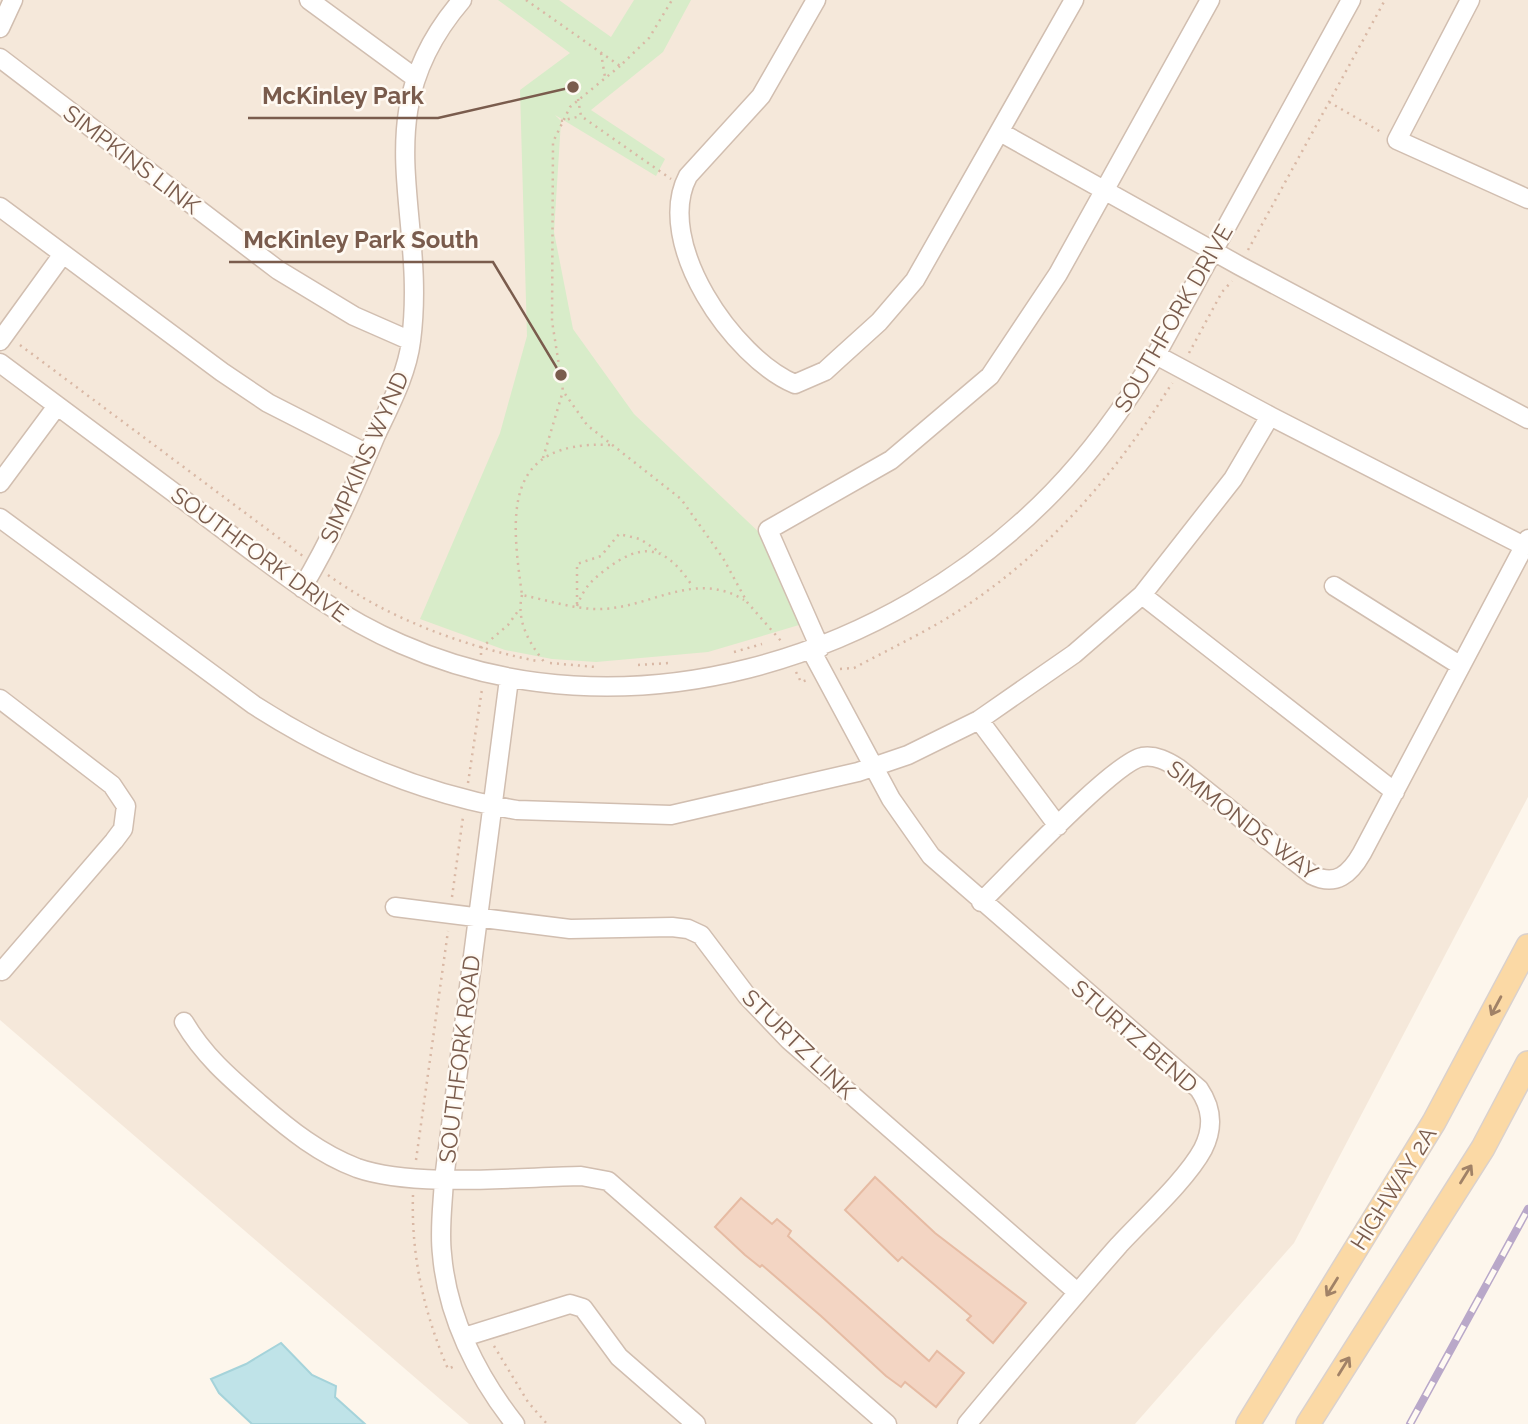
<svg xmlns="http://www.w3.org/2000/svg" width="1528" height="1424" viewBox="0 0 1528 1424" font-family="Raleway,sans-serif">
<rect width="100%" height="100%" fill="#fdf6ec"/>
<path fill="#f5e8da" d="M0,0h1528v797l-234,446 -159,181h-666l-469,-404z"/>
<path fill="#d8ecc9" d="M498,0h61l52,37 23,-37h57l-28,52 -72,58 74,49 -9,17 -101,-61 6,6 -7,111 19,97 61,85 129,122 36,89 -91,27 -112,10 -44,-3 -47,-9 -85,-31 80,-186 27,-97 -7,-246 50,-37z"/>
<path fill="#bfe3e8" stroke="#a5d3da" stroke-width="2" d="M281,1343l31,32 24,11 -1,11 30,27h-113l-33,-31 -8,-14 35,-15z"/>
<path fill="#f3d5c3" stroke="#e6bba3" stroke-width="2" d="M875,1177l60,56 91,70 -33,40 -26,-23 4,-4 -69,-59 -4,4 -53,-51z
M741,1198l31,26 5,-5 14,12 -3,5 19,17 122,108 8,-10 27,22 -28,34 -31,-25 -4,5 -15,-11 -65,-60 -59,-51 -2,2 -15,-12 -30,-28z"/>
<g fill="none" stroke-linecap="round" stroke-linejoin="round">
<defs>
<path id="minor" d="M309,0l105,77
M816,0l-55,96 -73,80c-35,66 45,182 107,208l30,-13 12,-11 42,-38 36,-42 159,-280
M1470,0l-73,140 131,59
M0,28l13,-28
M0,58l278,212 76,46 57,25
M1000,132l240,134 288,153
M0,207l222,165 46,31 100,51
M0,341l63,-87
M0,363c72,54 144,107 216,161 59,44 117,91 185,120 222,98 487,18 652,-152 40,-41 73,-88 103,-137l195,-355
M1270,416l254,130
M0,483l57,-77
M0,518l254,187c81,52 167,89 263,105l154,5 187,-43 50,-17 71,-35 95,-66 68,-59 91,-116 37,-63 -114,-61
M1334,586l127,80
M302,588c29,-48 52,-101 74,-153 14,-30 31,-61 35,-94 17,-131 -49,-225 51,-341
M1142,595l253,197
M820,648l-52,-118 123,-70 99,-84 68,-102 152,-274
M812,652l79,147 40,57 268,233c13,19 15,38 4,60 -16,30 -60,70 -84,96 -52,59 -102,119 -152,179
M509,679l-65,500c-1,24 -5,50 -2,75 5,62 35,122 73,170
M0,699l112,86 14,21 -3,23 -9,12 -112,130
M979,720l79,106
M981,902c27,-26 133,-140 161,-145 14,-2 25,4 36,11l134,107c24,12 38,-1 50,-22l166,-314
M395,907l175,22 102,-2 16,2 13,6 46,61 42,44 288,252
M184,1022c20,34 46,56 76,82 30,26 60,50 97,64 57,20 162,9 224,8l27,5 279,243
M464,1337l106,-33 13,4 36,49 77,67"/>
<path id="major" d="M1248,1424l186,-302 94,-176
M1308,1424l175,-276 45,-85"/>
</defs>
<use href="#minor" stroke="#d1beb0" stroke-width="21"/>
<use href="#major" stroke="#dad1cd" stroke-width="26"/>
<path stroke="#d9b8a5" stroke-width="2.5" stroke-dasharray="2 5" stroke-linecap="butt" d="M526,0l94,66 29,-28 23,-38
M601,53l4,24
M620,66l-50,41 -17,35 -1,179 11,70 24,34 94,74 42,59 24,44 34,39
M578,99l3,17 90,63
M1329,102l52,30
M561,121l20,-5
M1248,250l137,-250
M20,345l283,211
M1189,353l33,-61 10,-11
M610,445c-108,-5 -99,70 -88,150 25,5 54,15 80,14 50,-2 93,-39 142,-9
M543,458l20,-67
M328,575c61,44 135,71 209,86
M522,595c-6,26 7,48 23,68
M577,604v-40l24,-8 18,-22 21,5 21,14
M577,606c8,-21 17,-28 35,-41 37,-26 58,-13 81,22
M734,652l28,-8
M481,655v-7l27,-23 10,-14
M550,663l46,4
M638,665l31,-2
M840,669l14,-1c30,-16 61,-31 90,-48 97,-59 169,-141 228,-237
M796,672l5,10 6,-2
M468,783l14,-94
M452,897l11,-80
M416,1160l32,-229
M413,1195c-2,61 11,118 35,174l9,-4
M494,1346l34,56 19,22"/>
<use href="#minor" stroke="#fff" stroke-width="18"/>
<use href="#major" stroke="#fbd9a5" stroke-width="23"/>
<defs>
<path id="rail" d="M1410,1424l118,-215"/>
</defs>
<use href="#rail" stroke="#b9a8c9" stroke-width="8"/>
<use href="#rail" stroke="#fffaf3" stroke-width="5" stroke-dasharray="16" stroke-linecap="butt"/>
</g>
<defs><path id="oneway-shaft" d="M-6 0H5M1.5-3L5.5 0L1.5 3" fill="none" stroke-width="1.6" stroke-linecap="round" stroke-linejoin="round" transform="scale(1.75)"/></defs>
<g stroke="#a18267">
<use href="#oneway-shaft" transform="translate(1496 1006) rotate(118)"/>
<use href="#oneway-shaft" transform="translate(1466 1174) rotate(-58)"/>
<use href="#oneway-shaft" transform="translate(1332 1287) rotate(122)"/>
<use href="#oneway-shaft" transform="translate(1344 1366) rotate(-58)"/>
</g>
<g text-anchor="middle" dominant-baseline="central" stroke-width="5" stroke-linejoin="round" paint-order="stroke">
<g font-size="23" fill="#7a5c4d" stroke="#fffaf3">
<text transform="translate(132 159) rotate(37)">SIMPKINS LINK</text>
<text transform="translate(1173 318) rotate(-60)">SOUTHFORK DRIVE</text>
<text transform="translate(364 457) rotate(-66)">SIMPKINS WYND</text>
<text transform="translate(260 554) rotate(36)">SOUTHFORK DRIVE</text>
<text transform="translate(1243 820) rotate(37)">SIMMONDS WAY</text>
<text transform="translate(1135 1036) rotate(41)">STURTZ BEND</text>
<text transform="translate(799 1044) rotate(44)">STURTZ LINK</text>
<text transform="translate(459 1059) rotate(-83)">SOUTHFORK ROAD</text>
<text transform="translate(1393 1188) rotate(-58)">HIGHWAY 2A</text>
</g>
</g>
<path fill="none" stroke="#7a5c4d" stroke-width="2.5" d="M573 87L438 118H248M561 375L493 262H229"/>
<g fill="#7a5c4d" stroke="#fffaf3" stroke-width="2.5">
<circle cx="573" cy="87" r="7"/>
<circle cx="561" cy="375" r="7"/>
</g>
<g font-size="24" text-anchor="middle" font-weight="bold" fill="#7a5c4d" stroke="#fffaf3" stroke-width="5" stroke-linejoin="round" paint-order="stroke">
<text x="343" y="104">McKinley Park</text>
<text x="361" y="248">McKinley Park South</text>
</g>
</svg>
